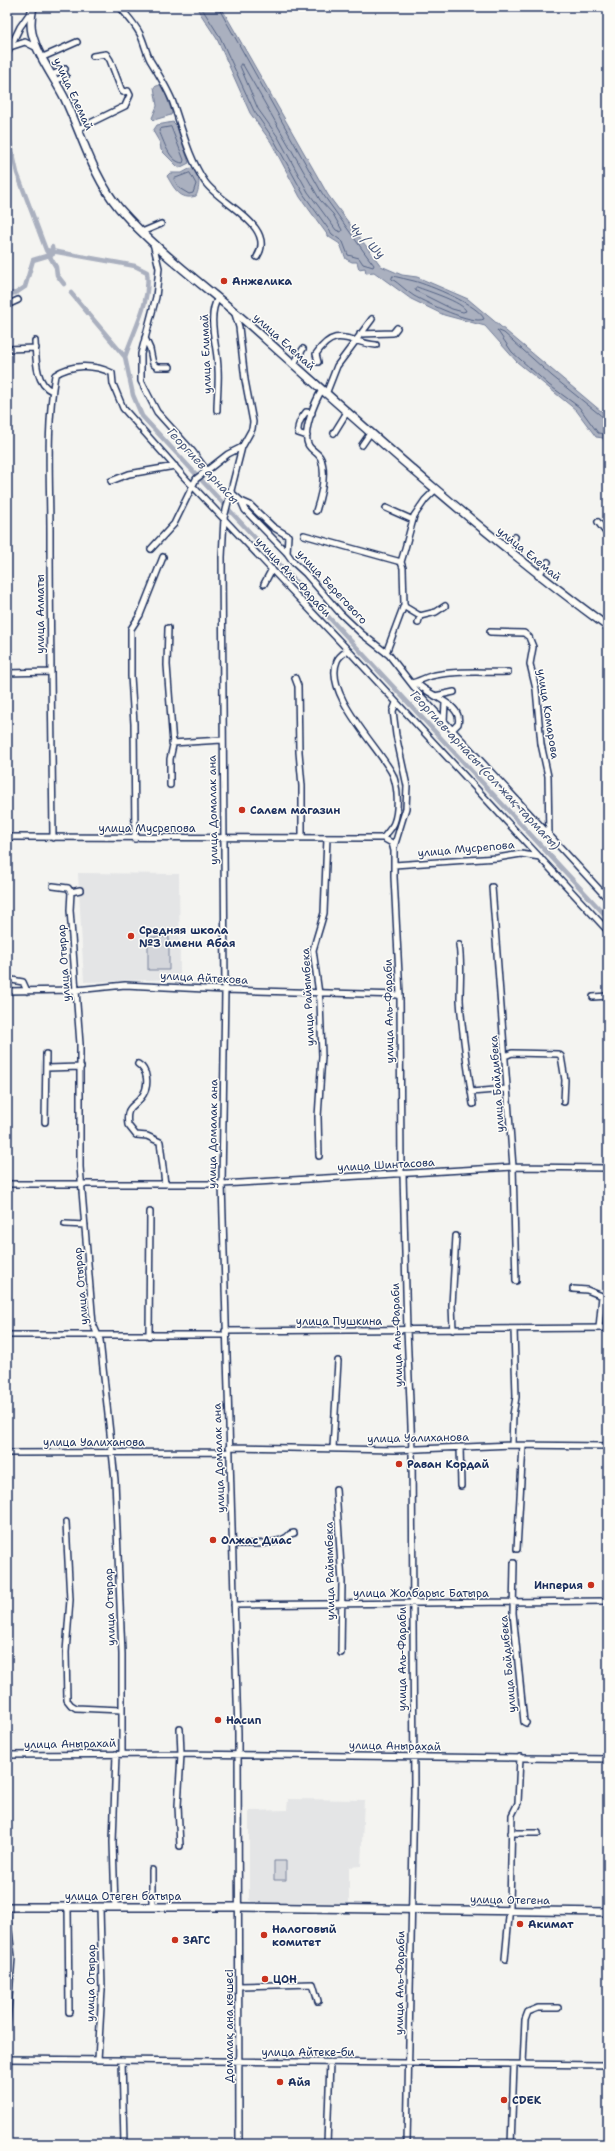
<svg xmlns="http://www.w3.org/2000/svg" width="615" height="2151" viewBox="0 0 615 2151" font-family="'Shantell Sans',sans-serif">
<rect width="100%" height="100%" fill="#f4f4f1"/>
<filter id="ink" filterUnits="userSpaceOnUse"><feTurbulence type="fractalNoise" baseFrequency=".025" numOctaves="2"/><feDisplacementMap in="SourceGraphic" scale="8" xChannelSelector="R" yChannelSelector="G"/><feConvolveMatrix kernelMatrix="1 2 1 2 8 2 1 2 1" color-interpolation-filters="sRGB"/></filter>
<g filter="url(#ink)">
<path fill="#e4e5e6" d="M78,873l101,1 1,105 -96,3z
M288,1799l76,1 -3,66 -12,1v36l-97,-1 -3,-2v-89l38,-1z"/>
<path fill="#d4d6db" stroke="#78829c" d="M148,937h21v33h-21z
M274,1861h12v19h-12z"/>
<path fill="#aab0bf" stroke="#717c98" d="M196,7h25l107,188 53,71 21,9 15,2 51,22 140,118v33l-5,-12 -7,-1 -20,-27 -59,-48 -32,-36 -41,-11 -33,-16 -37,-27 -8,1 -1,-5 -6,1 -2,-7h-5l-6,-3 -6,-15 -11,-7 -29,-40 -29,-55 -21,-29 -33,-74z
M162,84l10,28 -1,3 -17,5 -2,-2 5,-12 -3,-19z
M173,122l4,4 12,37 -10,5 -18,-18 -1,-7 -7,-12 4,-6z
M191,168c10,4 9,20 5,28 -16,5 -22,-8 -29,-20l3,-3h12z"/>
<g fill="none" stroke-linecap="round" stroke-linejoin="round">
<path stroke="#546385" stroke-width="1" d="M201,7l19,30 34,74 20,29 30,55 28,39 11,8 5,13 11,3 4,6 10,3 1,-2 -7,-9 -45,-63 -104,-186
M241,64l2,1 77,135 13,14 9,16 -1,2 -5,-2 -28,-38 -30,-55 -20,-28 -18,-43z
M171,127l13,33 -1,3c-14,-1 -19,-22 -24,-32l1,-2z
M190,173l6,11 -3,9 -4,1 -10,-6 -5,-9z
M393,276c7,2 14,3 21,5 15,4 65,24 70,38 -12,6 -57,-16 -70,-23 -8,-5 -14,-12 -22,-17z
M417,287c10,4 46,15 49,24l-3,1 -11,-3 -36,-18 -1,-2z
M608,419l-4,-1 -52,-42 -48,-43 -7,-3 15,22 37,33 30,22 19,26 7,1 3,4"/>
<path stroke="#aab0bf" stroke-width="4.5" d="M7,128l10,45 29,77 10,17 1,8 7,9
M46,250l73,13 16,3 12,6c4,30 -13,57 -22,85
M71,293l54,64 8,38 9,21 466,502
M7,294l9,-1 9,-6 8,-27 20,-6 -1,-7"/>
<defs>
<path id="street" d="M120,7c7,9 15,17 20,27 4,8 6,18 10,26 8,13 16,26 22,40 10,28 16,57 33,82 15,22 72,44 52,75
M10,47l15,-5 12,6
M7,54l13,-27 12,-17
M43,57l34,-15
M52,75l13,-6
M55,81l11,-5
M78,129l47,-23 5,-11 -2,-4 -5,1 -2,-3 -11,-29 -4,-6 -13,2
M142,232l19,-8
M153,243l6,25 -3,29 -15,57v27l16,31 36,40 14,19
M7,305l11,-5
M235,314l4,13 6,53 8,42 -1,7 -10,18 -18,71 -2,39 3,433 -3,194 16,549 1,411
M360,334l33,-1 4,-5
M145,338l5,11 3,15 4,3h13
M35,341c1,17 0,43 17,50
M7,349l29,-1
M318,362l-2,-8c20,-29 32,-12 60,-9
M293,365l10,-16
M326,394l11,-28 35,-47
M217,410c0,-14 2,-27 1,-41 0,-21 -12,-52 0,-71
M334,433l13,-21
M307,436l-9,-3c-1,-7 3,-15 8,-21l6,1
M362,445l9,-13
M111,481l18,-7 46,-8
M436,489l-11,11 -11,16 -10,36 -3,10 2,6 1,36 1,3 15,9 16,-4 9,-6
M232,493l9,8 4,9 42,43 7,10 12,11 34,39 22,21 27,21 32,41 187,203
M241,501l9,4 23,22 15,9
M386,508l27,12
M316,511c5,-15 11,-36 5,-52 -2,-6 -9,-8 -12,-13 -8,-12 6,-45 13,-56
M598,522l10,13
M304,535l97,27
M151,549l23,-25 22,-45 32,-25 14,-7
M506,549l9,-12
M287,553l1,-17
M538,576l10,-14
M264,584l8,-15
M418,623l2,-7
M168,628l-1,37 6,80 -3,14v26
M490,632l34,1 5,4 4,10 -3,17 6,25 5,55 7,32 1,60
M348,650c-4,3 -9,6 -11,11 -14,33 43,87 56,114 5,13 6,35 1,48 -2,5 -7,10 -11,15
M386,653l18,-48
M7,673l44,-1
M295,678l3,8 1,66 3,34v52
M416,682c11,14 48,22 42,42l-6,6
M411,683c7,-1 13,-5 20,-7 25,-6 52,-3 77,-4
M435,696l19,-4
M444,721l1,-18
M172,743l50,-3
M7,837l376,1 9,5 2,8v26l6,118 1,179
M53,838c-1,-102 -3,-204 -3,-306 0,-53 -4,-104 5,-157 16,-11 39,-11 57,-2l1,11 10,24 62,70 163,172 260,281
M135,839l-1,-115 -3,-48v-47l9,-14 23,-58
M394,847l12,-39 1,-22 -11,-51 -3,-24 3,-8
M394,865l103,-7 24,-4 19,3
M53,886l15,2 3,4
M492,887l21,280 3,114
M80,890l-9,2 -1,18 10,134v123l13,157 7,16 15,140 7,174v99
M459,945c3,19 1,36 1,55 2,35 8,70 13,104
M12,980l11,2 4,9
M7,991l69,-1 49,-5 100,5 175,5
M593,997l15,-1
M505,1056l7,-3 46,1 3,2 4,24 -1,22
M138,1064c10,6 11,21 5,31 -8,13 -18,9 -15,30l8,10 11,1 13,6 5,42
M47,1068l34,-1
M471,1092l36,-3
M45,1122l1,-68
M319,1156l-1,-39 4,-61 -2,-55 -7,-51 11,-37 3,-75
M403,1174l4,156 5,120 2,340 -7,354
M7,1184h215l291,-17 95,1
M65,1224l20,1
M573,1289l14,1 15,6 -3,32
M453,1330l-1,-25 4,-69
M225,1331l383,-3
M7,1335h218
M149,1336l1,-124
M512,1445l1,-30 3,-18 -2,-68
M229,1447l166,3 117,-5 96,1
M460,1447l1,39
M333,1448l5,-87
M7,1453l222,-1
M336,1489l6,93 -1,71
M66,1522l4,78 -4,52 1,48 4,5 5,3 45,2
M232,1544c14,0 50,2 58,-10l4,-1
M517,1549l6,-103
M514,1563l-1,50 11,109 2,1
M234,1605l374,-4
M7,1755l174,-1 427,5
M511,1833h27
M180,1846l-2,-40 3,-52 -1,-25
M68,1907l1,105
M115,1907l-2,-65 3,-88
M152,1907v-37
M7,1913l5,44 -5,67
M505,1959l5,-53 2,-91 6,-12 2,-46
M239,1986l74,-2 5,17
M7,2059l601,6
M98,2060l4,-71 -2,-82
M122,2060l2,84
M523,2064l2,-44 3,-8 10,-4h20
M327,2144l3,-82
M511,2144l3,-79"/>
<path id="secondary" d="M33,7c-2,9 -3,17 -1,26 5,22 23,46 33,66 17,36 28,78 54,109 39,45 89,80 133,119 116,104 231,208 356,300
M7,1907h232l369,5"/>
</defs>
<use href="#street" stroke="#1b2f5e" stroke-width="8"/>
<use href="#secondary" stroke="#1b2f5e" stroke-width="10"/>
<use href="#street" stroke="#fdfcf7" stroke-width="5"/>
<use href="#secondary" stroke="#fdfcf7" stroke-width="7"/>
</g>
</g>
<g fill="#c8321e" stroke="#fdfcf7" stroke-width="1.5">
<circle cx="224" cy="281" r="4"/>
<circle cx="242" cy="810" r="4"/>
<circle cx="131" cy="936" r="4"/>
<circle cx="399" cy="1464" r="4"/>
<circle cx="213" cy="1540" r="4"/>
<circle cx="591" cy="1585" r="4"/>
<circle cx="218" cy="1720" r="4"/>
<circle cx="520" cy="1924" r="4"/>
<circle cx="264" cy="1935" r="4"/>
<circle cx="175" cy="1940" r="4"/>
<circle cx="265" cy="1979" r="4"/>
<circle cx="280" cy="2082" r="4"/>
<circle cx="504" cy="2100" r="4"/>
</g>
<g text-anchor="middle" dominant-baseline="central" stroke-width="3" stroke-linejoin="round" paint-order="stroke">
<g font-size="11" fill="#1b2f5e" stroke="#fdfcf7">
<text transform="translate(73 94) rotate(65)">улица Елемай</text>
<text transform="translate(284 342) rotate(42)">улица Елемай</text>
<text transform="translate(206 354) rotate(-92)">улица Елимай</text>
<text transform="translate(529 554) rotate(39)">улица Елемай</text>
<text transform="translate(293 577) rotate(47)">улица Аль-Фараби</text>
<text transform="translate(332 587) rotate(47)">улица Берегового</text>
<text transform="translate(40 614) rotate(-90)">улица Алматы</text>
<text transform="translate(548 714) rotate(81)">улица Комарова</text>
<text transform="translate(213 810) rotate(-91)">улица Домалак ана</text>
<text x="147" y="828">улица Мусрепова</text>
<text transform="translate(466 849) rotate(-5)">улица Мусрепова</text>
<text transform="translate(64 963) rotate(-94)">улица Отырар</text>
<text transform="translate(204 978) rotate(3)">улица Айтекова</text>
<text transform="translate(308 997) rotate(-93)">улица Райымбека</text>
<text transform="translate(389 1011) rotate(-91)">улица Аль-Фараби</text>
<text transform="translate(497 1084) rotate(-94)">улица Байдибека</text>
<text transform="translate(213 1134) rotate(-89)">улица Домалак ана</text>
<text transform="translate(386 1165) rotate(-3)">улица Шинтасова</text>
<text transform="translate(81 1286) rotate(-95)">улица Отырар</text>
<text x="339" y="1321">улица Пушкина</text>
<text transform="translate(397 1335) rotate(-92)">улица Аль-Фараби</text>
<text transform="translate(418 1438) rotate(-1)">улица Уалиханова</text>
<text x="94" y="1442">улица Уалиханова</text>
<text transform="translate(219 1458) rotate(-92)">улица Домалак ана</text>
<text transform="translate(330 1571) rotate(-91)">улица Райымбека</text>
<text x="421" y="1593">улица Жолбарыс Батыра</text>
<text transform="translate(110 1607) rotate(-92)">улица Отырар</text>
<text transform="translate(402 1659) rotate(-90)">улица Аль-Фараби</text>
<text transform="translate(508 1664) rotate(-95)">улица Байдибека</text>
<text transform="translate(70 1744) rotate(-1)">улица Анырахай</text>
<text transform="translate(395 1746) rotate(1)">улица Анырахай</text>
<text x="123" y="1896">улица Отеген батыра</text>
<text transform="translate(510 1900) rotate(1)">улица Отегена</text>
<text transform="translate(91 1983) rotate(-89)">улица Отырар</text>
<text transform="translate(400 1983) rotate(-89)">улица Аль-Фараби</text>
<text transform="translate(229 2026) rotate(-90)">Домалақ ана көшесі</text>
<text x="308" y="2052">улица Айтеке-би</text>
</g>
<g font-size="11" font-weight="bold" fill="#1b2f5e" stroke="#fdfcf7" text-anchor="start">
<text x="232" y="281">Анжелика</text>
<text x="250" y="810">Салем магазин</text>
<text x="139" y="930">Средняя школа<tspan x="139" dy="13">№3 имени Абая</tspan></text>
<text x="407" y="1464">Раван Кордай</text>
<text x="221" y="1540">Олжас Диас</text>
<text x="583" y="1585" text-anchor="end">Инперия</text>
<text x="226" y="1720">Насип</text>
<text x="528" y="1924">Акимат</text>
<text x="272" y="1929">Налоговый<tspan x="272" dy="13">комитет</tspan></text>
<text x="183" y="1940">ЗАГС</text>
<text x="273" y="1979">ЦОН</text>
<text x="288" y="2082">Айя</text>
<text x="512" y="2100">CDEK</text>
</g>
<g font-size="12" font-style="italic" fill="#46567b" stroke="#fdfcf7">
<text transform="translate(367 241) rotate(44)">Чү / Шу</text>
<text transform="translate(203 466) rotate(47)">Георгиев арнасы</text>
<text transform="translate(485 770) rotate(47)">Георгиев арнасы (сол жақ тармағы)</text>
</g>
</g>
<rect width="615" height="2151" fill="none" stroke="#fdfcf7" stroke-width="24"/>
<rect x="12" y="12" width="591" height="2127" fill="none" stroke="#1b2f5e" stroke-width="1.5" filter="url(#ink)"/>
</svg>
